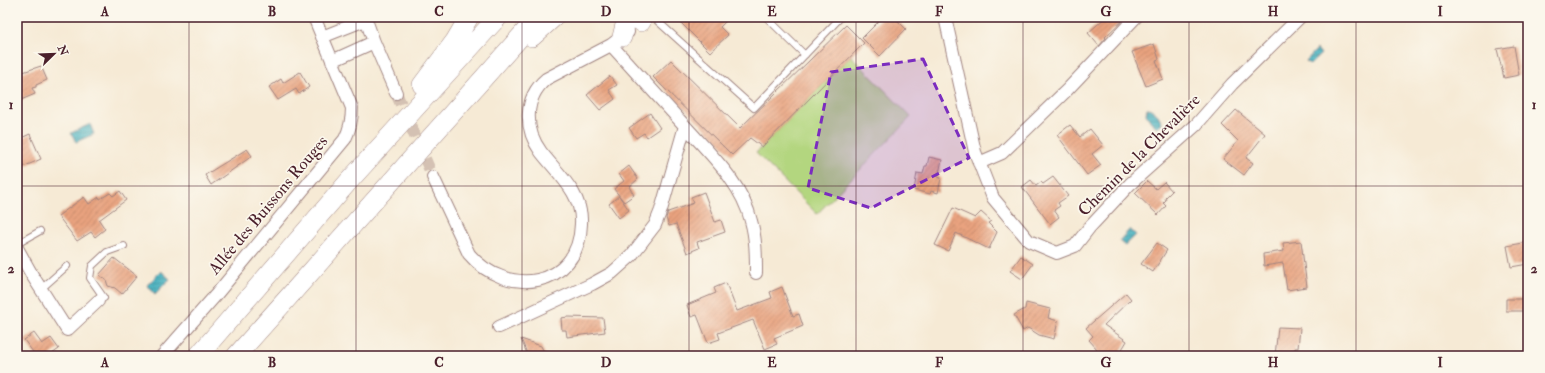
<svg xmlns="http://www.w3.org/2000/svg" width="1545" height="373" viewBox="0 0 1545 373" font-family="'IM FELL Double Pica',serif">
<defs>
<pattern id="water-rules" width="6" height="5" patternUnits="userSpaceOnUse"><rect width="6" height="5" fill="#40aebd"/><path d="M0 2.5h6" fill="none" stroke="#388d9a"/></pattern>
<pattern id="building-hatch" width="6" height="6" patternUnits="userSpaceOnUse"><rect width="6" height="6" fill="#e9a37f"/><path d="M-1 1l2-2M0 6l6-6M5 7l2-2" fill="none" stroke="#bf8468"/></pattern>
</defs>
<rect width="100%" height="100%" fill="#fbf7ec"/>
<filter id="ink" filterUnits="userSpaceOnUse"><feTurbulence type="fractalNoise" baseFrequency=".025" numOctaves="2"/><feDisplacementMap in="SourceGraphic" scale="8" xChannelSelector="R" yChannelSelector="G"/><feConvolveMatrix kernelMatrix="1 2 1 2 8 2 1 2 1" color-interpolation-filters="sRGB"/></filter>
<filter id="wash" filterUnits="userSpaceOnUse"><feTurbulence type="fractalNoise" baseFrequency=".012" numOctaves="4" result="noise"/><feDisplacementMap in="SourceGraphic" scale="16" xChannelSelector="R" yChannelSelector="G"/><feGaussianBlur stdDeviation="0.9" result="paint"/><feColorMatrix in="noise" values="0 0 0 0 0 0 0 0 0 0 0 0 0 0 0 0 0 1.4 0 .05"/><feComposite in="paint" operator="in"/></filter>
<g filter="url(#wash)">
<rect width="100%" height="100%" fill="#f6ead5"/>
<path fill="#b3d67f" stroke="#7e7a55" d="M851,56l60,61 -94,97 -61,-61z"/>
<path fill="url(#water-rules)" stroke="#456674" d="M1317,49l4,5 -11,11 -4,-4z
M1147,108l4,1 7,6 4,8 -5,4 -6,-5 -5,-8z
M90,124l4,10 -18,8 -5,-9z
M1130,229l6,6 -11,11 -6,-5z
M161,271l9,8 -15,15 -8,-9z"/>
<g id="blocks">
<path fill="url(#building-hatch)" d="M675,17h55l-10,10 8,8 -18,17z
M883,17h11l12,12 -26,27 -18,-18z
M1106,17h20l-21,20 1,1 -7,8 -11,-13z
M846,25l18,18 -102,104 -12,-9 -18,17 -79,-78 18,-17 69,68z
M1154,44l5,15 -3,1 7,19 -17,7 -14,-34z
M1514,46l5,29 -15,3 -7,-29z
M41,66l6,14 -11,5v2l-4,1 3,6 -14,6 -4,-11v-15z
M300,72l9,15 -10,7 -3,-5 -18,11 -9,-13 12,-8 2,4z
M610,76l7,9 -8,5 6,9 -15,11 -13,-15z
M1236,110l29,24 -19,24 7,5 -9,12 -21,-16 15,-18 -16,-16z
M650,113l10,15 -13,9 -3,-4 -8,5 -7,-10z
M1070,125l10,12 10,-8 13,16 -11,9 9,11 -14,10 -30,-40z
M30,134l11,25 -18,8 -6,-15v-12z
M247,149l5,7 -41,29 -6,-10z
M929,157l13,3 -4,17 3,1 -3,15 -7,-2 -1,3 -16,-4 3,-17 6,1 2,-8h2z
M629,166l9,13 -9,8 5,8 -10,7 -10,-13 10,-8 -5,-7z
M1053,177l15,19 -10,7 2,3 -6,4 5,7 -9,7 -28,-37 9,-7 5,6 5,-4 2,2z
M1147,181l9,8 8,-7 8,9 -7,7 1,2 -3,3 3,3 -8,9 -23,-22z
M120,191l6,9 -27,20 6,9 -10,8 -4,-5 -14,9 -19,-25 26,-19 5,7 10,-7 1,2 10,-6 3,3z
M704,192l11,30 6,-2 4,12 -28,10 2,6 -12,5 -11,-29 -7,2 -3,-8 2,-6 26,-9 -3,-6z
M619,196l10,14 -10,8 -10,-14z
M953,208l22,10 6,-6 10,9 -3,2 9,9 -8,17 -33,-16 -8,18 -13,-6z
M1301,241l6,46 -20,3 -4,-27 -19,3 -1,-12 21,-3 -1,-8z
M1528,242v22l-17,3 -4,-21z
M1157,243l10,7 -14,22 -12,-8z
M1021,256l12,8 -11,15 -12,-8z
M114,258l23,18 -15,18 -7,-6 -7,-2 -2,-6 -7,-5z
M726,283l11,28 35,-13 -2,-6 12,-5 11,29 6,-2 4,12 -29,12 3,6 -12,5 -12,-29 -35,13 2,6 -12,4 -11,-28 -6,2 -4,-12 29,-12 -2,-5z
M1126,293l5,6 -27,26 23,16 -9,15h-13l-9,-5 1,-2 -8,-9 4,-4 -7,-8z
M1506,299h20v12h-20z
M1026,303l24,6 -2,9 10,3 -4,18 -15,-4 -11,-7 -5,3 -9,-16 11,-6z
M568,317l35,1 2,14 -38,5 -1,-7h-4l-1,-12z
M1278,327l22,1 -2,20h-3v8h-20z
M34,333l8,11 9,-6 8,11 -10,7h-13l-12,-16z
M521,339l20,7 5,10h-18z"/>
</g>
</g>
<g filter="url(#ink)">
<use href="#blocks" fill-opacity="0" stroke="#a08480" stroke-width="1"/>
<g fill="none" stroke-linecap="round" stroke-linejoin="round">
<path stroke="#d4c1b3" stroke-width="12" stroke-dasharray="12 6" stroke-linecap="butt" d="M396,93l37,84"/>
<defs>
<path id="service" d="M653,17l101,91 87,-91
M766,17l39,38
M17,244l23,-13
M41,289l26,-23
M98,301l6,-3 -14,-20 2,-12 15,-14 17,-6"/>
<path id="minor" d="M365,17l9,25 22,51
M945,17l30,135 18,46 36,43 28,12 18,-7 14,-18 41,-44 66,-59 36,-41 68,-67
M322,37l43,-17
M332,61l42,-19
M685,126c25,28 57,57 66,95 5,17 5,35 5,52
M979,163l23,-10 65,-63 69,-73
M433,177l36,77c37,44 110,35 112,-30 2,-30 -23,-50 -40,-72 -17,-23 -17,-54 5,-73l65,-34 17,-13
M17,248l15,27 35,55 31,-29
M499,327l93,-43 20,-11 19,-17 24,-31 6,-15 24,-84 -74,-81
M162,356l53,-60 130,-157c5,-10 7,-19 7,-31l-38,-91"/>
<path id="trunk" d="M641,17v5
M532,37l22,-20
M622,37l5,-20
M422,85l33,-44 14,-24
M198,356l151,-175 149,-164
M236,356l302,-339"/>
</defs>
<use href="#service" stroke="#a08480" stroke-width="8"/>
<use href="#minor" stroke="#a08480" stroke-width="14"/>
<use href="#trunk" stroke="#a08480" stroke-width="20"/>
<use href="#service" stroke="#fff" stroke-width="6"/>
<use href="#minor" stroke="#fff" stroke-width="12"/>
<use href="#trunk" stroke="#fff" stroke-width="19"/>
</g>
</g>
<path fill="#7b2cbf" fill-opacity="0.2" stroke="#7b2cbf" stroke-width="3" stroke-dasharray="8 5" stroke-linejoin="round" d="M923,59l46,99 -98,50 -63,-20 23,-116z"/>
<path fill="none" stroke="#4a1f2b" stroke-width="1" stroke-opacity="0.55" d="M189,17v339M356,17v339M522,17v339M689,17v339M856,17v339M1023,17v339M1189,17v339M1356,17v339M17,186h1511"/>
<g text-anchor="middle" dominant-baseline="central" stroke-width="3.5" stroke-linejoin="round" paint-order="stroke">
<g font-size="17" fill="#4a1f2b" stroke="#fbf7ec">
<text transform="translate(1139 155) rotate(-45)">Chemin de la Chevalière</text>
<text transform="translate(268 205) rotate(-50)">Allée des Buissons Rouges</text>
</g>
</g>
<rect width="1545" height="373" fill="none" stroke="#fbf7ec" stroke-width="44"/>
<g transform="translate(54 54) rotate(67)" stroke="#fbf7ec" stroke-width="3" paint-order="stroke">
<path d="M0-3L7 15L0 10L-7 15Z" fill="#4a1f2b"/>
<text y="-6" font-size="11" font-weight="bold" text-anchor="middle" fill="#4a1f2b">N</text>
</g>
<rect x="22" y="22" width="1501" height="329" fill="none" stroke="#4a1f2b" stroke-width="1.5"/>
<g font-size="13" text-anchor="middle" font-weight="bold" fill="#4a1f2b">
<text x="105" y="16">A</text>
<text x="272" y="16">B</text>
<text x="439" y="16">C</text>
<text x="606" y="16">D</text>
<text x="772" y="16">E</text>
<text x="939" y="16">F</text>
<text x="1106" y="16">G</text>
<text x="1273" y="16">H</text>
<text x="1440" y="16">I</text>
<text x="11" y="109">1</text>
<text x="1534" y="109">1</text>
<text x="11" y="273">2</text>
<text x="1534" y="273">2</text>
<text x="105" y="367">A</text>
<text x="272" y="367">B</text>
<text x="439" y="367">C</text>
<text x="606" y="367">D</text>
<text x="772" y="367">E</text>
<text x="939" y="367">F</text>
<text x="1106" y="367">G</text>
<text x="1273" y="367">H</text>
<text x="1440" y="367">I</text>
</g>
</svg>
